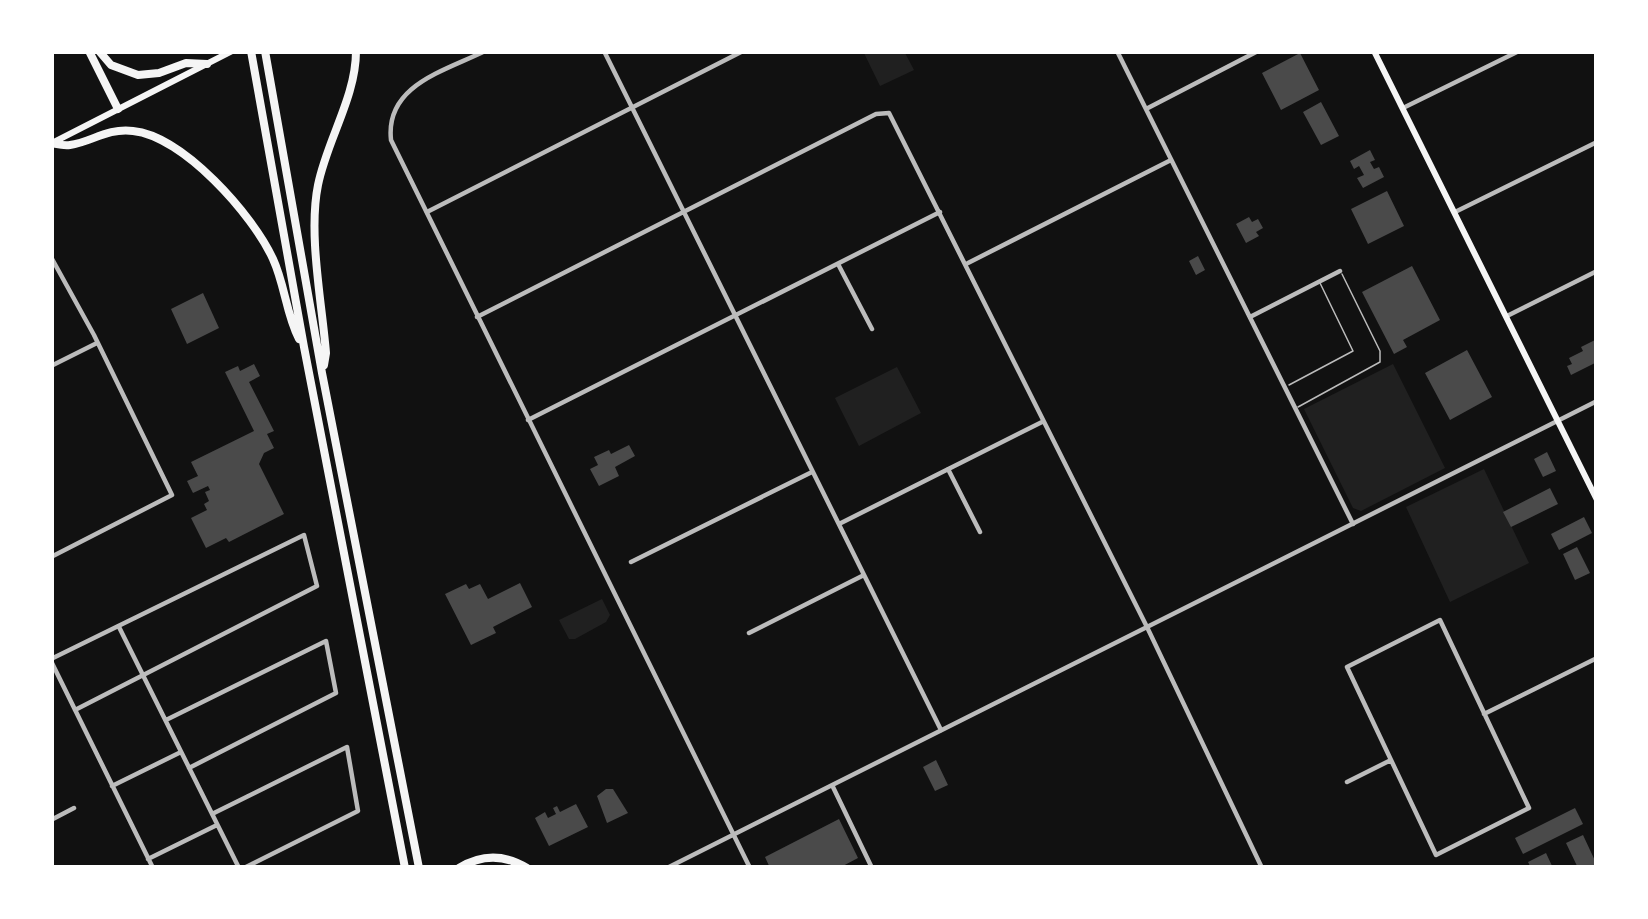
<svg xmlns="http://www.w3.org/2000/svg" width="1648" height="919" viewBox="0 0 1648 919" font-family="'Space Grotesk',sans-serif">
<rect width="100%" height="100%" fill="#111"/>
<path fill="#202020" d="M863,51h41l10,19 -34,16z
M1393,364l52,104 -84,43 -8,-3 -49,-99z
M897,367l24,46 -62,33 -24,-48z
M1484,469l45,94 -79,39 -44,-95z
M602,599l8,16 -4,7 -31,17h-6l-10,-19z"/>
<path fill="#4a4a4a" d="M1300,53l19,37 -38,20 -19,-37z
M1321,102l18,34 -18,9 -18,-33z
M1370,150l5,10 -5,2 4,7 5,-2 5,10 -21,11 -6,-10 7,-3 -5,-9 -5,3 -4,-8z
M1387,191l17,35 -36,18 -17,-35z
M1249,217l3,5 6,-3 5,9 -7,4 3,4 -13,7 -10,-19z
M1198,256l7,14 -9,5 -7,-14z
M1412,266l28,54 -37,20 4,7 -13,7 -32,-62z
M203,293l16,35 -32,16 -16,-35z
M1597,339v23l-26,13 -4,-9 5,-2 -3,-6 14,-7 -2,-4z
M1467,350l25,47 -42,23 -25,-47z
M254,364l6,12 -11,6 25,49 -7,3 7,14 -10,5 -5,11 25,50 -55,28 -3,-4 -20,10 -15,-30 16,-8 -3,-6 5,-3 -4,-9 5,-2 -2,-4 -15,7 -6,-12 11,-5 -7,-14 63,-31 -29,-59 13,-6 2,5z
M629,445l6,11 -20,11 4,9 -20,10 -9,-17 8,-4 -4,-8 15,-7 2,4z
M1547,452l9,19 -13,6 -9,-18z
M1550,488l8,16 -47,23 -8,-15z
M1584,517l8,16 -33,17 -8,-16z
M1577,547l13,26 -15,7 -12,-26z
M520,583l12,24 -39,20 3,6 -25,12 -26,-51 21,-10 3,5 11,-5 8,15z
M936,760l12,25 -13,6 -12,-24z
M606,789h7l15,24 -21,10 -10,-27z
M576,804l12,23 -39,19 -14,-28 10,-6 3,6 8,-4 -3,-6 4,-2 3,6z
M1575,808l8,16 -60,30 -8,-16z
M839,819l19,39 -19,10h-69l-5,-11z
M1583,835l14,30v3h-19l-12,-25z
M1546,853l7,15h-22l-3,-6z"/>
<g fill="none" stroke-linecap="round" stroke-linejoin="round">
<path stroke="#bcbcbc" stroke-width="1.5" d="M1289,385l64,-34 -33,-68
M1298,407l82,-45v-11l-38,-77"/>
<path stroke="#bcbcbc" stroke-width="4.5" d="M604,51l337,679
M1117,51l236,473
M1403,108l116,-57
M1146,109l112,-58
M427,212l316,-161
M1455,212l142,-70
M51,257l43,78 78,160 -121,62
M968,263l203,-103
M838,264l34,65
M1507,316l90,-45
M477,317l399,-203 13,-1 258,514 115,241
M1250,317l90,-46
M51,366l46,-23
M528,420l412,-208
M948,469l32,63
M839,524l203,-102
M631,562l181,-90
M1440,620l89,188 -93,47 -89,-188z
M119,627l120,241
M749,633l115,-58
M51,659l253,-124 13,51 -242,124
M51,661l102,207
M1484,714l113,-56
M166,720l160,-79 10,52 -147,75
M1347,782l44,-22
M112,786l69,-34
M833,787l39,81
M212,814l135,-67 11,64 -114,57
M51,820l23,-12
M148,859l69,-34"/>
<path stroke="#bcbcbc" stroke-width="4.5" d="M485,51c-40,20 -100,34 -94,89l359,728
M667,868l930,-467"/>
<path stroke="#f5f5f5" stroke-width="6" d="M1374,51l223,449
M54,142l178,-91"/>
<path stroke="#f5f5f5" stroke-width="8" d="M89,51l29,58
M99,51l12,14 27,10 21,-2 27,-10 21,1
M251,51l53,296 101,521
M265,51l57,322 97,495
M51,143c6,1 12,3 19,2 22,-3 36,-17 63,-14 50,5 120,84 140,128 12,26 13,55 26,80
M324,365l2,-12c-4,-50 -18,-119 -8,-168 9,-45 38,-88 38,-134
M459,868c23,-14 45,-14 68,0"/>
</g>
<rect width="1648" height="919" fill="none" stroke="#ffffff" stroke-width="108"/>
</svg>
